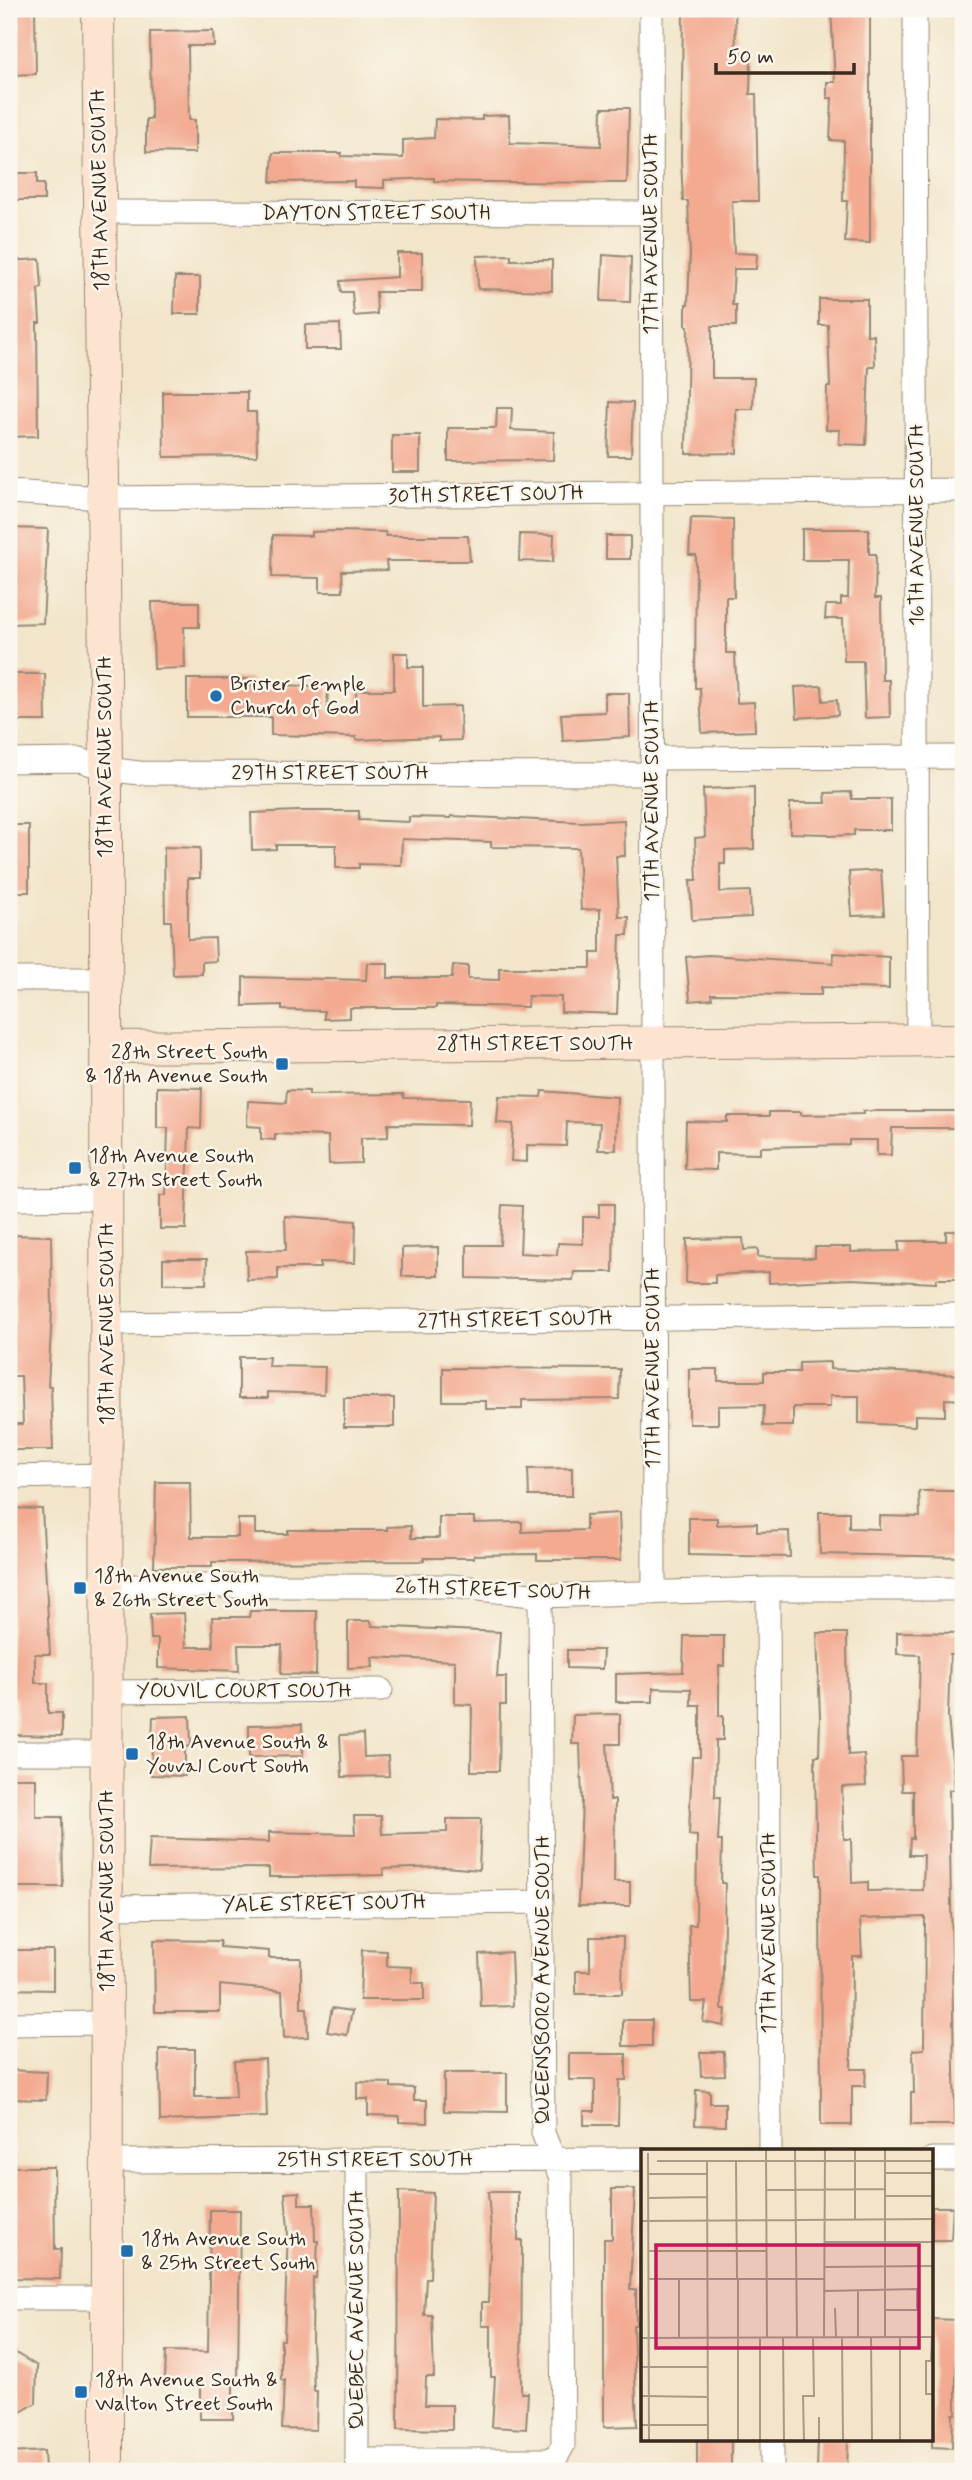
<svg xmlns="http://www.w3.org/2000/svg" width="972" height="2480" viewBox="0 0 972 2480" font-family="Mynerve,sans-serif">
<rect width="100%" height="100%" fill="#fbf7ec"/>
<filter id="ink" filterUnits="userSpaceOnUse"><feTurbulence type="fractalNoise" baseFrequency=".0143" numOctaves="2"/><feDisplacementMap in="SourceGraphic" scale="14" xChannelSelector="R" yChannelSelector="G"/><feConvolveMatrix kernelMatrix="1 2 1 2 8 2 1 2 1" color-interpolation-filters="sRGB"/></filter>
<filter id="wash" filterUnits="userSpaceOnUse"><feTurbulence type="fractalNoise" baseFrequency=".00686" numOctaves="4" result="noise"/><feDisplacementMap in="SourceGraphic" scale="28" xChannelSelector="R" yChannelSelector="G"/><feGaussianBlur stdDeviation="1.57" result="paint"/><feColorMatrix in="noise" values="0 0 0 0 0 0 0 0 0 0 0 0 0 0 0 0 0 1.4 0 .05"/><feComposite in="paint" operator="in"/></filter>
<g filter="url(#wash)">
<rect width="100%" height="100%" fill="#f2e5ca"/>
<g id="blocks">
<path fill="#f3aa91" d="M9,9h26l1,65 -27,1z
M683,9h52l1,44h15l-1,41h6l2,107h-26l2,52 23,1 -1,15h-22l-2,36h4v21h-24v52h42l-1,31h-17l1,44 -51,1 2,-128h-2v-22h2l2,-51 -2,-52h-5l-2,-41z
M831,9h39v234l-25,-1 2,-41h-4l1,-60 -14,-1 2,-42h-5v-16h8z
M213,31l1,15h-26l1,74h6v33l-49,-1v-33h5l-1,-87z
M602,108h27l-2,75 -142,-1 -51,-1v-3l-50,2v8l-30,-1v-6l-83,1 2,-29h68v3l62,2v-18l31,-2 1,-19 47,1v-4l27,-1 1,28 91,3z
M9,173h28v11h7v16h-35z
M397,253h25v39h-46l1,22 -23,2 -2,-24h-11l-1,-11 57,-4z
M511,255v5h41v31l-74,-2 -1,-33z
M603,255l28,2 -1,45 -29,-1z
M40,259l2,29 -4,1 2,34h-3l1,113 -29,1v-176z
M175,277h25v37h-26z
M819,299h48v36h7l1,32h-6l-3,78 -27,-1 1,-14h-14l1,-43h3l-2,-62h-9z
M340,324l1,25h-36v-24z
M163,392h84v20h9l1,44 -93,1z
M610,402l23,1 -2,53h-23z
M497,408h15l-1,22 43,2 -1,28 -105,1v-33h48z
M392,435h28v37h-28z
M691,518l42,1 1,78h-8v56h9l2,50 17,-1 1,29 -53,2 -2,-45h-5l1,-133h-7z
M9,528l39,1 -5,94 -34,1z
M802,529h67v25h7l-1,44h6l1,82h7l1,37 -25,1 -2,-57h-19l-1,-42h-18l1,-14h15v-7h7l1,-38h-47z
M336,531l49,1 1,4h82l2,25h-84l1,9 -45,1 1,21h-23v-14l-48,-1 1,-42 38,1v-4z
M520,534l34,1 -1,27 -34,-1z
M606,536h24v23h-24z
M152,602h47v25h-15l1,41 -31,1z
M394,653h14v14h15v40l37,-1 1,34 -22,1v-4l-83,3v-3l-85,-2v-18h-84v-38h64v6l77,1 -1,25h29v-21h38z
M9,674h36l1,47h-37z
M822,686l1,15 14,-1 1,15 -41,3 -2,-31z
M605,693h24l1,44 -67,4 -2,-27 44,-2z
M754,787v62l-29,1v14h-5v28l30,-1 1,26 -59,3 -2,-40h7l-2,-42 10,-1 -2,-48z
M851,792l1,7h39v31h-37v5l-26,1v-2l-38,-1v-30h36l-1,-10z
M298,811h61v9l50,2v-5l42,1v-2l129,6 44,-2 1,36h-9l3,61h10l-1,18h-8l-3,79 -56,-2v-15l-33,-1 -1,11 -91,-2v3h-86v10l-26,1v-8l-42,-1v-5l-39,1v-29l123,3 1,-17h21v15h64l1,-13 15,1v13l31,1v-12h92v-15h9v-44l-19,1 -3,-62 -87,-1v-5l-89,-3 -1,26 -42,-1v4h-23v-23h-60v4l-24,1 -1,-37z
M9,825h20v67h-20z
M164,847l36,1v30h-12v61l27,-1 1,23 -14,1v12l-29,1 -2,-54h-6z
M881,870l3,45 -32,1 -3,-44z
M833,953l56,4v32l-68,-2v8l-110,-1 1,5 -22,2 -4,-44 22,-2 125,8z
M157,1087l45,1 -1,41 -12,-1 -3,101h-26v-34h6l2,-67h-11z
M287,1090l22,1v4l94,-1 1,4 66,1 -1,26 -81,-1v13l-27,1v25l-32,1 -1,-28 -53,-2v6l-14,-1v-12l-14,-1 1,-25 38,2z
M542,1091l75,6 -1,53h-18l2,-27 -33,-1 -1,24 -39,-1v17l-16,-1 2,-37 -16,-1 2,-27 42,1z
M863,1111h100v17h-71l-1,27h-14v-15h-28v5l-89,2v7l-44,-1v17l-31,-1 1,-48 41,1v-6h42v-4h32v3l62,-1z
M599,1204h15l-1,68h-39l-1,8 -106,-2v-33h33l2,-40 20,1 -2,47 37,2 1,-12 25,1v-27h16z
M285,1216l71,5 -1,42 -35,-1v6h-42v11l-31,1 -1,-29 40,-1z
M946,1231h17v48h-27v4l-85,-4 -82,4v-11l-54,3v8h-29l1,-44 56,-1 1,12 14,-1v8l57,1v-11h36v5l48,-1v-10h47z
M9,1235l42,1 1,75 -4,75h3l2,64h-44v-26h14l-2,-48h-12v-53l6,1v-61h-6z
M438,1247v29h-36v-28z
M163,1259h44l-1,25h-43z
M239,1357h30l-1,9 57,1 -1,27 -56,-2v6h-29z
M830,1362v7l133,6v25l-18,-1v17l-30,-1v11l-56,-3v-27h-29v11h-37v19h-30l1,-21 -46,1v18h-29v-55h29v12h46v-9h35v-9z
M443,1368l177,1 -1,30 -97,1v9h-36v-8h-43z
M344,1398h50v29h-50z
M572,1468v28h-43l-1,-27z
M156,1482h34l1,55h47v-18h17v15h33v-4h99v-3l24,-1v12h28v-21h35v6l48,-1v10l64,-2v-15l33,-2 2,47h-84v-6l-63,1v3h-50v3l-212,1v5h-58z
M919,1491h44v66l-143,-3 -1,-42h30v16l30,1v-13l41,1z
M9,1508l33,1 8,145h-15v29h13v30h14v23l-46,-1v-38h-7l3,-114z
M689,1518h28v7l40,-2v9l32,-1 1,26 -101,-2z
M250,1611h67l-1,64 -35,-1 1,-29h-44l1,26 -81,-3v-29h-7l-1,-25 34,-1 2,34h27l-1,-30h37z
M348,1621h23l1,5 128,6 -3,45h9v28h-6l-1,66h-28l1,-66 -17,-1v-43l-83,-4 1,10 -25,1z
M897,1632l61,1v22h-8l-2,61 7,74h-6l6,335h-44v-32h3l-1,-43 11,-1 1,-132 -65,2 2,37h-10l-1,113h15l-1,17h-13v39h-31l-1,-250h-3l-1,-36 -1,-83h4l1,-39 -3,-84h30l1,122 16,-1 2,32 -24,1 2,52h7l1,44 16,-1v9l55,-1 1,-35h-15l1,-17 3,1v-48h-11l-1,-35h16l3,-101 -23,-1z
M684,1636h40v30h-5v50h4v24h-7l-1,57h5l-2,44h4l-1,42h4l-3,126h4l-2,17 -21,-4 3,-20h-15l-2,-77h7l1,-89 -8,-1 3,-78h8v-52h-9v-16l-38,-1v14h-37v-28l67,-2z
M567,1650h36l-1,19 -35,-1z
M620,1714v30h-13l3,56h5l-1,82h16v24h-52l4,-106 -2,-56h-8l1,-29z
M190,1716l1,30 -6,1v29l-34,-1 2,-58z
M302,1724l1,32 -54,1v-32z
M363,1734l1,23 24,-1 1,20 -47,1 -2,-42z
M9,1778h27v39h26l1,70h-54z
M354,1816h27l1,18 65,-2v-13h34l-2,51 -34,-3 -62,2 1,6 -83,2h-32v-9l-121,1 2,-31 119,4v-10l86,2z
M590,1937h33l-1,57h-46v-23h14z
M154,1940l66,1v6l49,4v7h32v50h6l1,29 -24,1 -2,-47 -62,-6v27h-65z
M9,1950h44v40l-44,-1z
M362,1950l25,1v15l25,1v16h12v17h-64z
M511,1952l2,54 -32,1 -2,-53z
M332,2008l20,3 -5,24 -20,-3z
M623,2020h29v26h-29z
M159,2049h36v48h41l-2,-36 31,-2 2,58 -107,4z
M700,2052h24l1,23 -24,1z
M569,2054h57v26h-7l-1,45h-34v-14h11v-31h-26z
M9,2070l38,2 -1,28 -37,-1z
M444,2073h63v39l-63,-1z
M357,2082l34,1v4l23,1v12h13v23l-28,-1v-6l-31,-1v-16h-11z
M696,2090l14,1v12h15v23l-30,-1z
M9,2167h45l1,82h6l-1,30 -51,-1z
M612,2189h23l-5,101h6v35h-3l4,101 -33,1v-188h8z
M399,2191l34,2 -3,85h-4l-2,37h8l2,62h-8l-1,28h27v25l-54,-1z
M299,2192v12h15l1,37h3l-2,37h-3l-1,62 2,51h3l-1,39 -34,-1 2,-49h-3v-40h3l4,-111 -3,-36z
M488,2192h30v48h4l-1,153h7l-2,36 -34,-2 3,-50h-4v-51h-9v-24h6l3,-73z
M932,2207h21l-2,33h-19z
M210,2210h30l-2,171h-5v38h-33v-38l-35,-1 1,-29 42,1z
M932,2319l24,1v94h-3l-1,34 -20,-1z
M9,2349l28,17 -1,37 -27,16z
M697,2440h34v31h-34z
M818,2440h30l-1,31h-30z
M44,2451l1,20h-35l-1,-18z"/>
</g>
</g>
<g filter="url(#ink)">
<use href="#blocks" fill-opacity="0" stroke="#968874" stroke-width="2"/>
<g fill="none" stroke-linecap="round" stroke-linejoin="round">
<defs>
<path id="street" d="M651,9l3,1584
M915,9l3,1032
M100,212l551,1
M9,492l94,6 860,-8
M652,758l311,-1
M9,761l71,-1 26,9 33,4 513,1
M9,979h97
M9,1199l98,-1
M108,1324l855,-9
M9,1477l98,-2
M106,1586h345l89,10 228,-7h195
M768,1589l2,562
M106,1692l275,-2
M9,1753h98
M106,1907l436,-5
M9,2024l97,-1
M932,2159h31
M357,2160v300h191l9,-4 6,-11 -2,-267 -18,-45 -3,-537
M107,2161l536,-2
M9,2298h98
M772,2440v31"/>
<path id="secondary" d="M98,9l8,760 1,1702
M107,1047l856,-7"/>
</defs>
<use href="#street" stroke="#968874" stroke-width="25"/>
<use href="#secondary" stroke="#968874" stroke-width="34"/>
<use href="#street" stroke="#fff" stroke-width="23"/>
<use href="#secondary" stroke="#fde4d1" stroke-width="32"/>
</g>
</g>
<g fill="#1f6fb2" stroke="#fbf7ec" stroke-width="2.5">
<circle cx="216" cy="696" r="7"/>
<rect x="275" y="1057" width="14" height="14" rx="3.5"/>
<rect x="68" y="1161" width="14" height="14" rx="3.5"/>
<rect x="73" y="1581" width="14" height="14" rx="3.5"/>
<rect x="125" y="1747" width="14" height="14" rx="3.5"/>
<rect x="120" y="2244" width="14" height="14" rx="3.5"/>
<rect x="74" y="2385" width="14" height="14" rx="3.5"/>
</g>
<g text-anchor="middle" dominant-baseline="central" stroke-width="5" stroke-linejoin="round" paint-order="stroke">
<g font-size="21" fill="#3b2a1e" stroke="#fbf7ec">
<text transform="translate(100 190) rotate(-91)">18TH AVENUE SOUTH</text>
<text x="376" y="213">DAYTON STREET SOUTH</text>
<text transform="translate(651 234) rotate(-90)">17TH AVENUE SOUTH</text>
<text transform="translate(486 495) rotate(-1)">30TH STREET SOUTH</text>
<text transform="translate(917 525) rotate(-90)">16TH AVENUE SOUTH</text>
<text transform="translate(105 757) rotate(-90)">18TH AVENUE SOUTH</text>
<text x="330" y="773">29TH STREET SOUTH</text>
<text transform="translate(652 801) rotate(-90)">17TH AVENUE SOUTH</text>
<text x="535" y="1044">28TH STREET SOUTH</text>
<text transform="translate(515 1320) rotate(-1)">27TH STREET SOUTH</text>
<text transform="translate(107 1324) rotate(-90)">18TH AVENUE SOUTH</text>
<text transform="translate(653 1368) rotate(-90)">17TH AVENUE SOUTH</text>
<text transform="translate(493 1590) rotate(2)">26TH STREET SOUTH</text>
<text x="244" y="1691">YOUVIL COURT SOUTH</text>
<text transform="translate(107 1891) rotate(-90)">18TH AVENUE SOUTH</text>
<text transform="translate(324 1904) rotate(-1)">YALE STREET SOUTH</text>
<text transform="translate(769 1933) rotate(-90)">17TH AVENUE SOUTH</text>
<text transform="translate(543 1980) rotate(-90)">QUEENSBORO AVENUE SOUTH</text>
<text x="375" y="2160">25TH STREET SOUTH</text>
<text transform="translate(357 2310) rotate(-90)">QUEBEC AVENUE SOUTH</text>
</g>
<g font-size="21" fill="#3b2a1e" stroke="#fbf7ec" text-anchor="start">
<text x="230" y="684">Brister Temple<tspan x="230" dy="24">Church of God</tspan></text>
<text x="268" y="1052" text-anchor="end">28th Street South<tspan x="268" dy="24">&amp; 18th Avenue South</tspan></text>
<text x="89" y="1156">18th Avenue South<tspan x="89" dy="24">&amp; 27th Street South</tspan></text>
<text x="94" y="1576">18th Avenue South<tspan x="94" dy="24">&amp; 26th Street South</tspan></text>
<text x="146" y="1742">18th Avenue South &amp;<tspan x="146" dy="24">Youval Court South</tspan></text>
<text x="141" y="2239">18th Avenue South<tspan x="141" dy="24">&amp; 25th Street South</tspan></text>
<text x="95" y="2380">18th Avenue South &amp;<tspan x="95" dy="24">Walton Street South</tspan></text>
</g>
</g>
<g transform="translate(641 2149)">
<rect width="292" height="292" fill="#f2e5ca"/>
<path fill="none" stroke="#a99a85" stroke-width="2" d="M125,1l1,187M154,1l2,187M214,1v70M244,1v187M7,4l1,288M16,12h277M66,13l1,279M95,13l1,117M244,24h49M7,25h59M125,41l119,-1M244,47h49M7,49l60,-1M0,72l293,-2M184,93h109M7,102h119M184,118l109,-1M7,130h177M184,142l92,-2v21h-32M217,142v46M194,159l1,29M38,188v-58M119,188v104M142,188l1,104M183,188l1,-187M201,188l1,104M230,188l1,104M259,188v104M0,189l293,-1M290,212l1,-24M293,212h-8v33h8M0,218h67M0,247l67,1M178,268v24M0,276h67M97,292v-162M163,292l-1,-45h11l-1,-59"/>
<path fill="#c2185b" fill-opacity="0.15" stroke="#c2185b" stroke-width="3.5" d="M15,96h263v103h-263z"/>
<rect width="292" height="292" fill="none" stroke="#3b2a1e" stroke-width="3.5"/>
</g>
<rect width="972" height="2480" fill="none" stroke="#fbf7ec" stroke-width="35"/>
<path d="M716 63v10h138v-10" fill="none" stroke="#3b2a1e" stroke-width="3.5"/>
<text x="727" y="63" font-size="21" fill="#3b2a1e" stroke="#fbf7ec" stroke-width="5" paint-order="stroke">50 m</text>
</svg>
